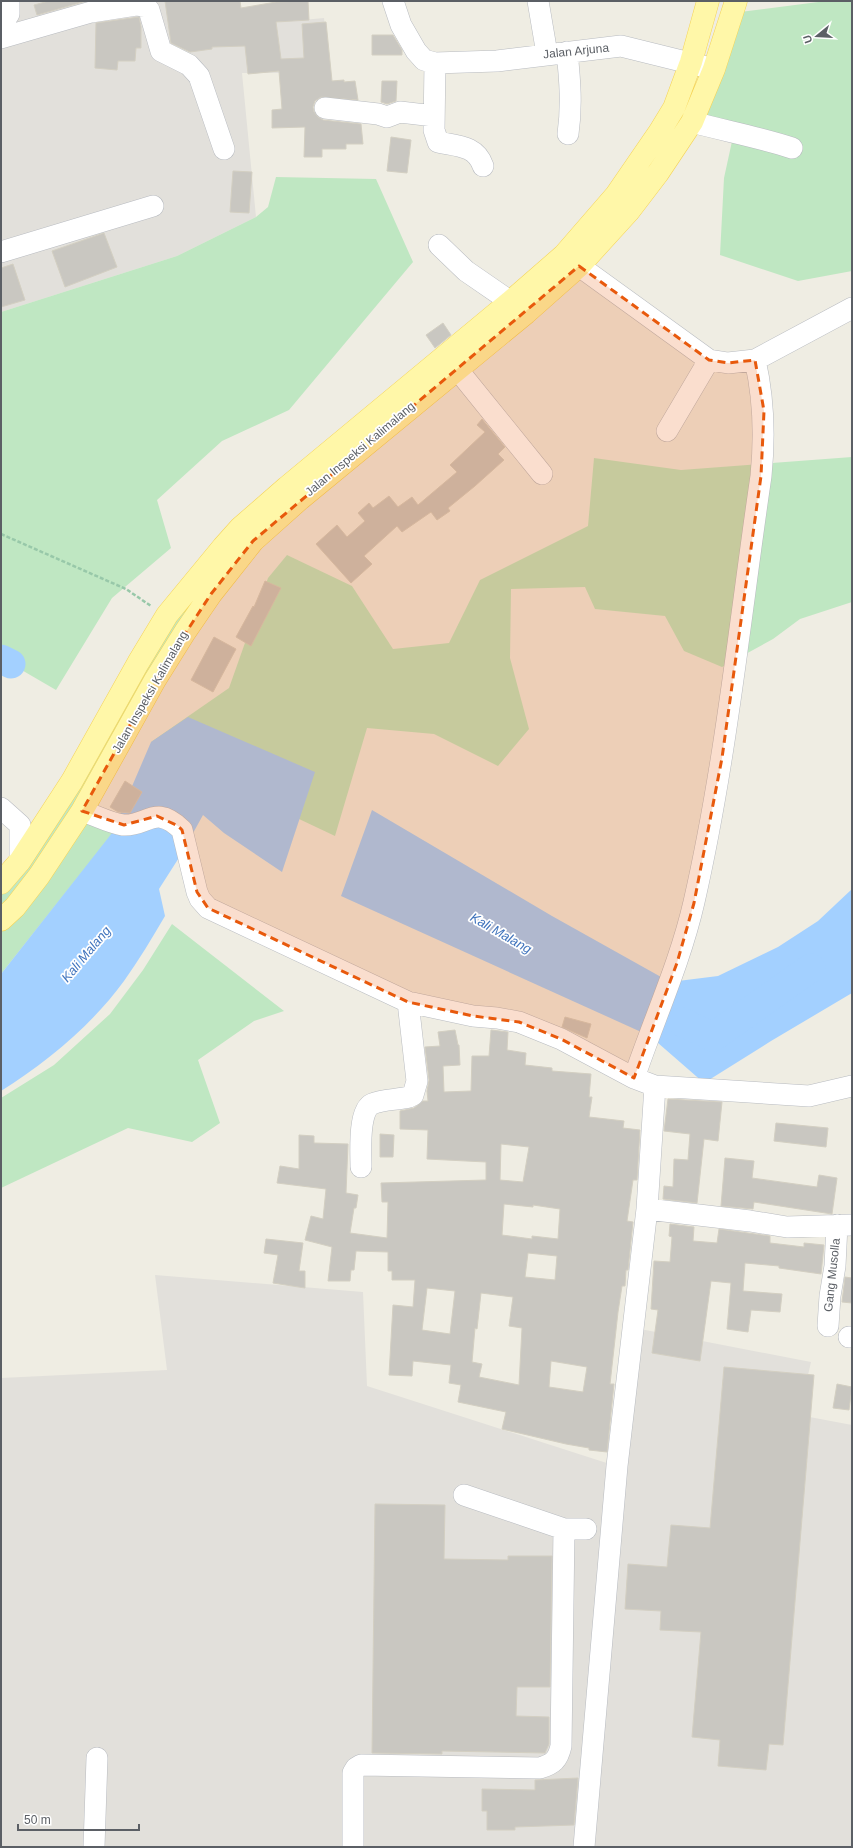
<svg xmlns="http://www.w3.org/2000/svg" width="853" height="1848" viewBox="0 0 853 1848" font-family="Helvetica,sans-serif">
<rect width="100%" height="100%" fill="#efede3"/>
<path fill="#e2e0db" d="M1,1h208l9,27 106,-10 6,55h-88l14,144 -79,39 -176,56z
M155,1275l208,17 4,94 249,80 14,-139 181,35 -12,53 53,10v422h-851v-469l166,-8z"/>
<path fill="#bfe7c2" d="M826,1h26v270l-54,10 -78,-26 4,-77 12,-55 -47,-8 43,-102z
M276,177l100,2 37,83 -124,148 -67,31 -65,59 14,48 -59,50 -56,92 -55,-32v-346l176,-56 79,-39 12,-10z
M852,457v145l-52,17 -27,20 -51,28 -38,-16 -19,-35 -70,-7 -10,-22 -74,2 -1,69 19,71 -31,37 -64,-32 -67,-6 -32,108 -110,-52 -74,-42 78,-54 39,-110 19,-23 65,31 41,63 56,-6 31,-63 108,-54 6,-68 87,12z
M253,541l-171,269 38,14 -119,150v-94l166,-265z
M172,924l112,87 -30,10 -56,39 22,63 -28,19 -64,-14 -127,60v-90l53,-33 56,-51 33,-44z"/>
<path fill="#a3d0ff" d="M188,717l127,55 -33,100 -58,-39 -21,-18 -21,38 -23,36 6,27c-13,22 -26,44 -41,65 -32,44 -77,81 -123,110v-117l111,-141 39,-91z
M372,810l180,106 118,66 48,-6 60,-29 40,-26 34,-32v104l-81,48 -67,42 -54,-47 -309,-140z"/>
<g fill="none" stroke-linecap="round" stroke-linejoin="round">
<path stroke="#a3d0ff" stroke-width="29" d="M1,659l10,5
M682,1022l31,15 98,-69"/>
</g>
<path fill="#c9c7c1" stroke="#d3cfc2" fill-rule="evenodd" d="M49,1h37l-49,14 -3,-10z
M165,1h75l1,7 35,-6 32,-1 1,19 -33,2 5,37 23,-1 -2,-34 24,-2 6,59 12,-1v2l11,-1 3,19 -37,-3 -6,4 -2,6 1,5 4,5 5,3 38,4 2,20h-17v5h-24v8h-18l1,-30 -33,1v-18l10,-1 -3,-38 -31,3 -3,-28 -33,1v2l-22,3 -19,-9z
M139,17l2,10v21h-5l-1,13h-17l-1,9 -22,-2 1,-45z
M372,35h21l9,15v5h-30z
M382,81h15l-1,20 -9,3 -6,-2z
M391,137l20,3 -4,33 -20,-2z
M233,171l19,1 -3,41 -19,-1z
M104,233l13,34 -52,20 -13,-36z
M13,264l12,36 -24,7v-39z
M443,323l8,12 -16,13 -9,-13z
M482,419l23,28 -7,7 6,6 -29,26 -27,22 2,3 -13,9 -6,-8 -29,20 -5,-6 -33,30 8,8 -21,19 -35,-39 21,-19 10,12 18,-16 -7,-8 11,-10 4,5 16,-12 9,11 14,-10 6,8 39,-33 -7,-7 35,-33 -8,-7z
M265,581l16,7 -30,58 -15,-9 17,-31 1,1z
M214,637l22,12 -23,43 -22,-12z
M125,781l17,11 -12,21 -12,-1 -8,-5z
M565,1017l26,7 -4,14 -25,-11z
M455,1030l3,15h1l1,20 -17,1 1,26 27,-1 1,-35h17l2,-26 17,2 -1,18 19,3 -1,12 27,3v3l39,3 -2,23h3l-3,20 35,4 -1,7 17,2 -3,50h-4l-6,41 6,1 -5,48h-2l-1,16h-3l-4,26 -8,72h4l-7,68 -18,-2v-2l-23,-4 -64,-15 4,-17 -48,-10 3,-17 -12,-2 2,-18 -38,-4 -1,15 -23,-1 4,-70 20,2 2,-27h-23v-9h-4v-19l-32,-1 -2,19h-3l-1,11h-22l4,-34 -27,-7 6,-24 12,3 3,-30 -49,-6 3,-17 19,3v-34l15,1v7l34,1 -2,49 12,2 -2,13h-2l-4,25 37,5 1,-36h-6l-1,-19 105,-3v-18l-59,-3 1,-29 -28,-1v-18l14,-3 9,-7h5l-1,-10 2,-11 -4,-33 15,-1 -2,-14zM501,1144l28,3 -6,35 -23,-2zM504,1204l29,3v-2l27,4 -2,30 -26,-3v3l-30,-4zM528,1253l29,3 -2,24 -30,-3zM427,1288l28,3 -5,43 -28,-4zM481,1293l32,4 -4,29 13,2 -3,57 -40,-8 3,-13 -10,-2 3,-34 2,1zM551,1361l36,6 -4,25 -34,-5z
M668,1099l54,3 -4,39 -14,-2 -7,64 -34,-4 1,-13 9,1 1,-28 14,1 2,-26 -26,-3z
M776,1123l52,5 -2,19 -52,-6z
M380,1134l14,1 -1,22h-13z
M725,1158l29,3 -2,17 65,9 2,-12 18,3 -5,36 -78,-12 -1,7 -32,-3z
M670,1224l24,3 -1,14 24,2 2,-14 51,7v7l34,4v-4l20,2 -3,29 -42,-6v-2l-34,-3 -2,28 39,3 -2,18 -29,-2 -3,22 -21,-3 4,-46 -20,-2 -11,80 -48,-8 6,-43 -7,-1 3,-48 16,1 2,-25 -3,-1z
M266,1239l37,4 -4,28h6v17l-32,-5 5,-28 -14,-2z
M845,1277l7,1v25l-10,-1z
M724,1367l90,8 -31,370 -14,-1 -3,26 -48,-4 2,-26 -28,-3 9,-105 -41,-2 1,-19 -36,-2 3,-45 39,3 4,-42 39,3z
M837,1384l15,3 -3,23 -16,-2z
M375,1504l70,1 -1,54 64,1v-4h44l-2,131h-33l-1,29 33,1v27l-4,9 -103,-2v3l-70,-1z
M578,1778l-4,47 -59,2v3h-28v-19h-5v-22l53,1v-10z"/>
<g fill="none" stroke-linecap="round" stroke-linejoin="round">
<defs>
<path id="minor" d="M393,1l8,24 15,26 8,9 11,3 62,-2 124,-15 93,23
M538,1l9,53
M1,26l8,-12v-13
M1,38l90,-26 45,-7 9,1 4,4 12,41 28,14 10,11 25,73
M567,52c3,28 5,54 1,82
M435,63l-1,67 4,12c18,4 38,3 45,24
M325,108l53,6 9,3 13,-5 34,4
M692,122c33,9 67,15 100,26
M439,245l27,26 58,40
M1,252l152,-46
M564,255l145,105 19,3 27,-3 97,-52
M457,369l85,105
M667,431l42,-71
M1,808l19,17v36
M82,811c13,4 27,12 41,14 24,2 32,-22 59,5l15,62 3,7 8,9 200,94 65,14 24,2 22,4 42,17 73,39 21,8 154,10 43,-10
M634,1078c20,-59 46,-115 60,-176 32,-140 46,-284 67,-426 4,-40 3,-77 -6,-116
M361,1167c0,-13 -3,-57 11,-63 11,-5 25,-4 37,-7l4,-2 4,-14 -9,-79
M647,1209l103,12 37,6 65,-2
M828,1326l2,-30 5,-30 2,-41
M849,1337h3
M464,1495l100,34h22
M94,1847l3,-89
M353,1847v-74l3,-5 5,-3 179,3c13,-4 18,-8 21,-22l3,-217
M584,1847l33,-381 30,-257 8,-123"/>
<path id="major" d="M1,883l19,-22 52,-80 66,-118 29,-48 56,-68 17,-19 47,-41 223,-185 54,-47 52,-60 44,-64 14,-23 17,-46 17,-61
M1,920l14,-13 24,-31 43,-65 73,-131 30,-48 26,-38 42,-53 47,-42 226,-186 53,-47 50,-55 29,-38 34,-51 22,-53 22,-68"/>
</defs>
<use href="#minor" stroke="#b8bbc0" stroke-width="22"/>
<use href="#major" stroke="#f5d356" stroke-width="23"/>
<path stroke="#98c8a9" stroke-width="2.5" stroke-dasharray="4 2" stroke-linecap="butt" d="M1,534l125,55 25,17"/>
<use href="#minor" stroke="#fff" stroke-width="21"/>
<use href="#major" stroke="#fff7a8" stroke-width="22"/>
</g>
<path fill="#e8590c" fill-opacity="0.2" stroke="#e8590c" stroke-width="3" stroke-dasharray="8 5" stroke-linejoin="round" d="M579,266l130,94 19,3 27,-3 9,51 -3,65 -39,282 -28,145 -17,60 -43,115 -73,-39 -42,-17 -46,-6 -65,-14 -200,-94 -11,-16 -15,-62 -4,-4 -21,-10 -33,9 -42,-14 73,-131 56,-86 42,-53z"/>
<g text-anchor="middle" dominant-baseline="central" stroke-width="3.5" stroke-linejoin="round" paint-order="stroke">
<g font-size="12" fill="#5b5f65" stroke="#fff">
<text transform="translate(576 51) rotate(-6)">Jalan Arjuna</text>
<text transform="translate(360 449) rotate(-40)">Jalan Inspeksi Kalimalang</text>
<text transform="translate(150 692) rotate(-60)">Jalan Inspeksi Kalimalang</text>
<text transform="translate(832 1275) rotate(-84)">Gang Musolla</text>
</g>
<g font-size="13" font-style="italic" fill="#4074bd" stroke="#fff">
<text transform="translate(501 933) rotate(30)">Kali Malang</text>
<text transform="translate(86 954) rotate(-50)">Kali Malang</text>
</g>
</g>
<rect width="853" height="1848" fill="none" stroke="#5b5f65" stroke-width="4"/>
<g transform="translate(817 36) rotate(252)" stroke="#ffffff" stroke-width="3" paint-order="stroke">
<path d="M0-3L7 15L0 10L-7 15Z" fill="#5b5f65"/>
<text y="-6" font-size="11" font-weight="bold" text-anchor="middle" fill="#5b5f65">U</text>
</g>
<path d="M18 1824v6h121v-6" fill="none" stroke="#5b5f65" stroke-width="2"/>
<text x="24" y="1824" font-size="12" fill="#5b5f65" stroke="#ffffff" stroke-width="3" paint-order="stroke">50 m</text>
</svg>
